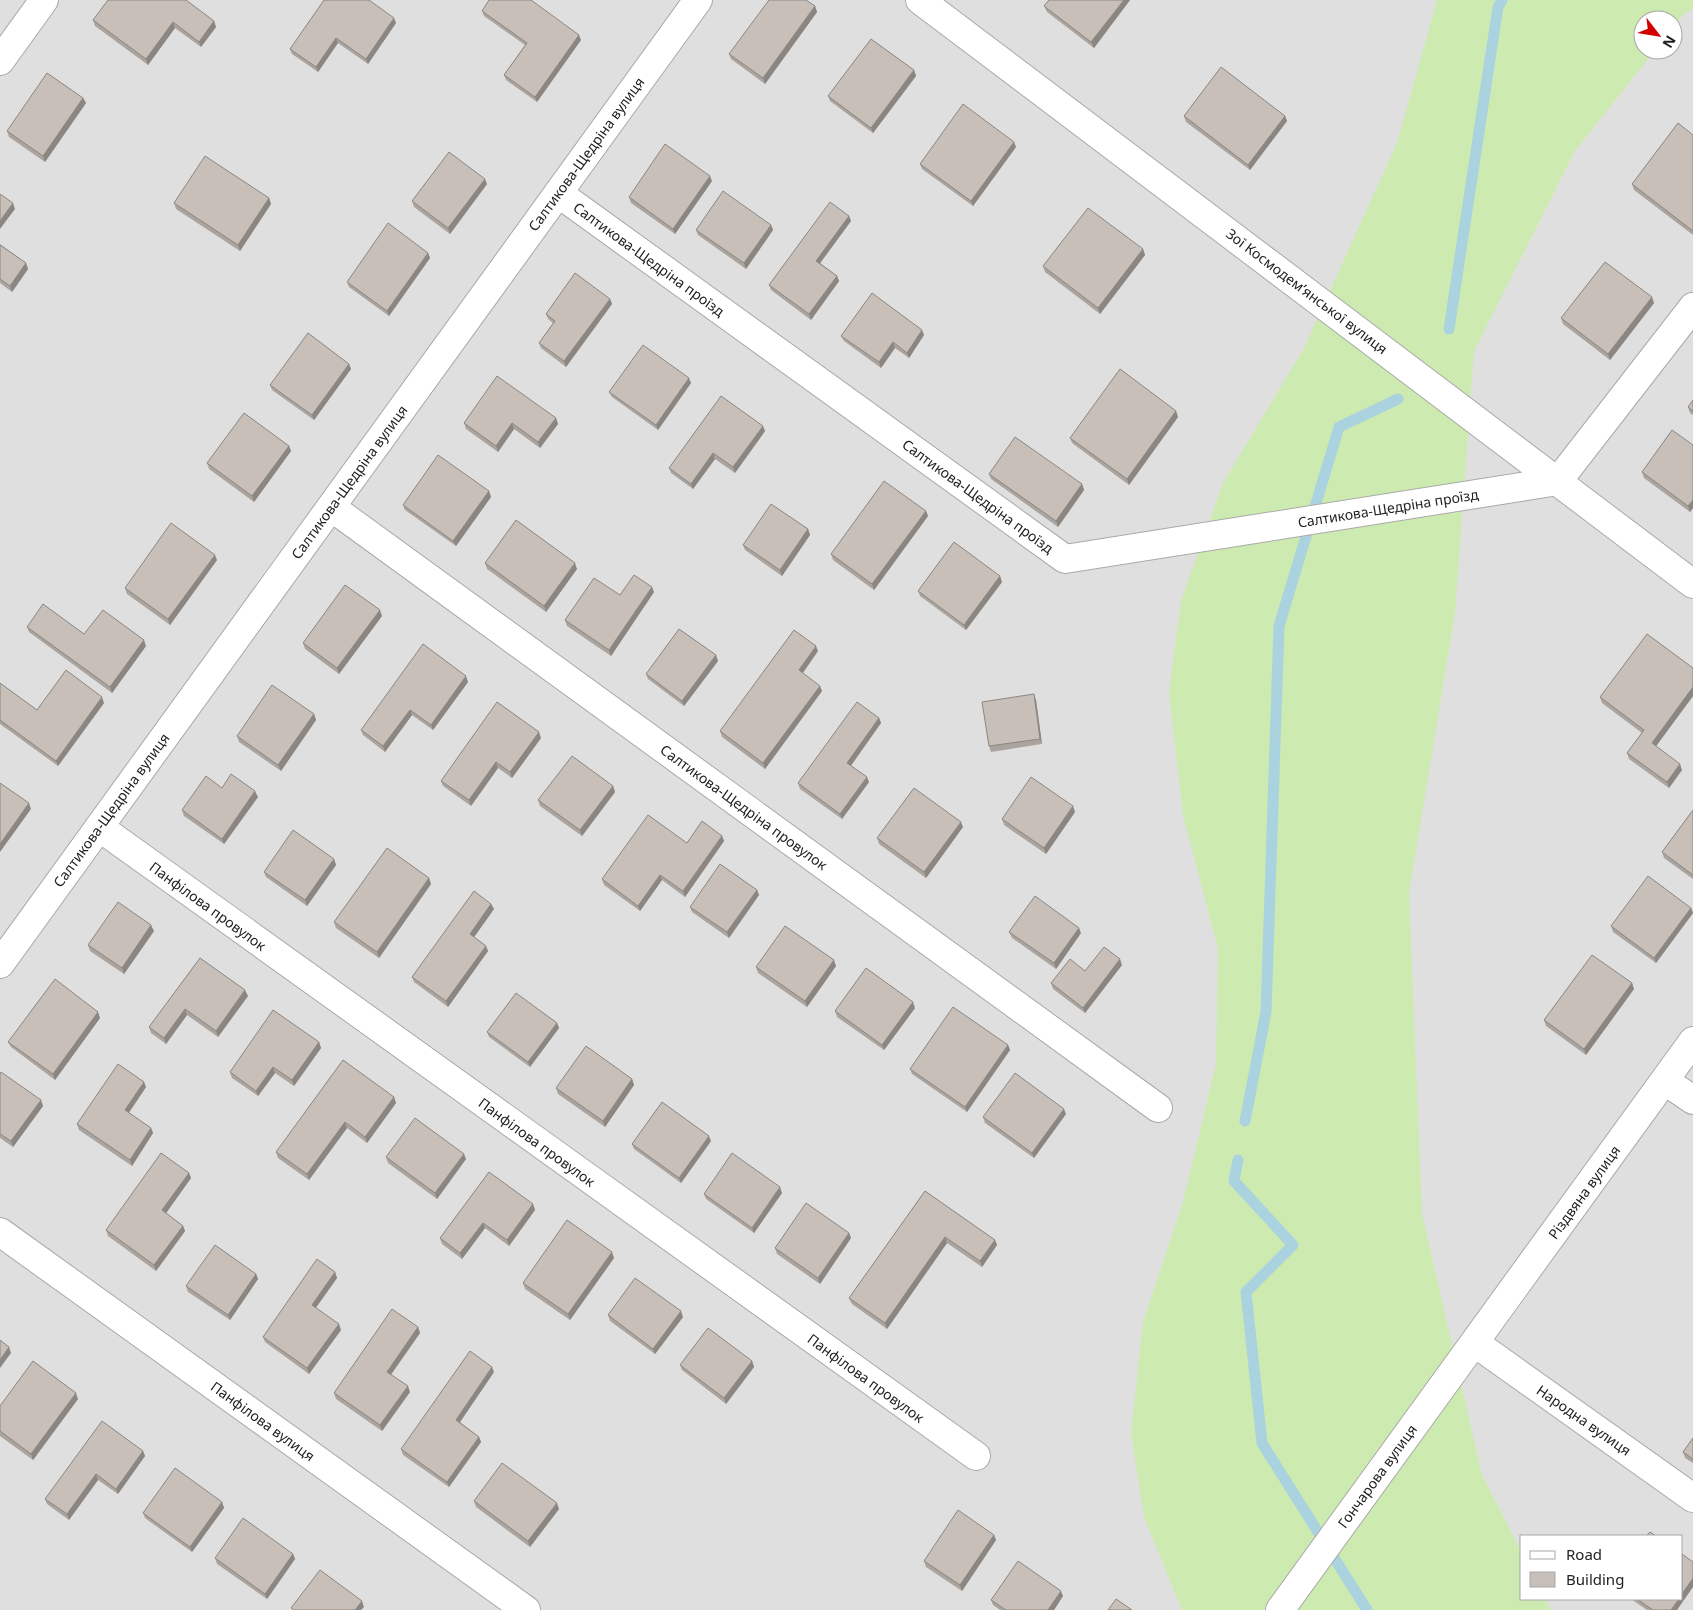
<svg xmlns="http://www.w3.org/2000/svg" width="1693" height="1610" viewBox="0 0 1693 1610" font-family="'Noto Sans',sans-serif">
<rect width="100%" height="100%" fill="#f2efe9"/>
<path fill="#e0dfdf" fill-rule="evenodd" d="M0,0h1693v1610h-1693zM1643,20h30v30h-30zM1522,1536h160v63h-160z"/>
<path fill="#cdebb0" d="M1437,0h256v8l-9,6 -11,13v-7h-30v30h12l-80,101 -101,200 -19,262 -46,280 13,321 60,261 40,78v46h23l6,11h-369l-38,-93 -13,-84 12,-111 40,-120 33,-138 2,-115 -35,-134 -14,-122 12,-92 42,-118 80,-133 94,-207z"/>
<g fill="none" stroke-linecap="round" stroke-linejoin="round">
<path stroke="#aad3df" stroke-width="11" d="M1449,329l49,-322 4,-7
M1245,1121l21,-109 13,-386 60,-199 59,-28
M1238,1160l-4,21 59,64 -47,47 16,151 105,167"/>
<defs>
<path id="street" d="M920,0l773,584
M0,61l44,-61
M558,193l507,366 493,-78
M1558,481l135,-174
M331,507l827,601
M99,827l877,629
M0,964l698,-964
M1665,1081l28,19
M0,1232l526,378
M1475,1343l218,155
M1280,1610l413,-569"/>
</defs>
<use href="#street" stroke="#a9a9a9" stroke-width="30"/>
<use href="#street" stroke="#fff" stroke-width="28"/>
</g>
<path fill="#aba49e" d="M1049,0h81l-36,48 -47,-36 -3,-6z
M815,6l2,6 -52,72 -34,-25 -2,-5z
M482,11l99,29 -44,62 -31,-22 -2,-5 21,-30 -41,-29z
M93,20l121,1 2,6 -15,20 -26,-19 -27,37 -53,-39z
M396,23l-28,41 -30,-21 -20,29 -26,-18 -2,-5z
M914,70l2,6 -43,57 -43,-32 -2,-5z
M83,98l3,5 -41,59 -36,-25 -2,-6z
M1184,116h101l2,5 -37,49 -64,-48z
M1693,135v100l-59,-45 -2,-6z
M1016,147l-43,59 -51,-37 -2,-5z
M712,181l-37,53 -44,-31 -2,-6z
M487,184l-37,50 -36,-27 -2,-6z
M269,198l2,6 -31,47 -64,-42 -2,-6z
M849,216l2,5 -31,42 17,13 2,5 -28,39 -40,-30 -2,-5z
M771,225l2,5 -27,39 -48,-34 -2,-5z
M0,244l26,19 2,6 -16,23 -12,-9z
M1143,249l2,6 -45,59 -55,-42 -2,-6z
M428,253l2,5 -41,58 -40,-29 -2,-5z
M610,299l2,5 -46,63 -25,-19 -2,-5 14,-20 -5,-4 -2,-5z
M1654,303l-44,57 -47,-36 -2,-6z
M924,335l-15,23 -14,-10 -14,20 -37,-27 -3,-5z
M349,364l2,5 -37,51 -42,-30 -2,-5z
M691,383l-33,47 -46,-33 -3,-5z
M1693,400v15l-3,-2 -2,-6z
M1176,411l2,6 -49,68 -57,-42 -2,-5z
M556,418l2,6 -18,24 -26,-19 -16,23 -32,-23 -2,-6z
M765,431l-30,42 -20,-14 -22,30 -22,-16 -2,-5z
M1693,445v63l-3,4 -46,-34 -2,-6z
M289,446l2,5 -37,51 -45,-33 -2,-6z
M989,474l93,10 2,6 -26,37 -67,-48z
M489,491l2,6 -35,49 -51,-36 -2,-5z
M926,511l2,5 -54,74 -41,-30 -2,-6z
M808,529l2,6 -28,41 -37,-26 -2,-5z
M217,560l-47,65 -43,-31 -2,-6z
M485,563l92,6 -31,43 -59,-43z
M1000,576l2,6 -36,48 -46,-34 -2,-5z
M654,592l-43,64 -44,-30 -2,-6 55,-25z
M382,616l-43,58 -34,-25 -2,-6z
M27,627l57,7 62,12 -34,47 -83,-61z
M818,651l-15,22 19,18 -57,78 -43,-32 -2,-6z
M716,655l2,6 -34,45 -36,-27 -2,-5z
M1693,668v28l-37,50 26,24 -13,18 -40,-29 -2,-6 15,-20 -40,-30 -2,-6z
M468,682l-35,48 -21,-15 -27,37 -22,-17 -2,-5z
M0,683l37,27 67,-7 -46,63 -58,-42z
M1036,700l6,44 -51,8 -2,-6z
M314,714l2,6 -35,51 -42,-29 -2,-6z
M879,718l2,5 -30,43 18,16 -27,37 -42,-30 -2,-6z
M541,738l-29,40 -14,-10 -27,38 -28,-20 -2,-5z
M613,786l2,6 -33,44 -42,-30 -2,-6z
M222,788l36,9 -34,47 -40,-28 -2,-6z
M1693,810v69l-29,-21 -2,-6z
M1075,812l-29,42 -42,-29 -2,-6z
M963,827l-37,51 -47,-34 -2,-6z
M722,836l2,5 -39,56 -23,-17 -22,31 -36,-26 -2,-6 85,-36z
M334,859l2,6 -29,41 -41,-29 -2,-5z
M429,878l2,6 -52,74 -43,-30 -2,-6z
M757,890l2,5 -30,43 -37,-26 -2,-5z
M491,904l3,5 -20,28 12,9 2,5 -40,56 -34,-25 -2,-5z
M1691,908l2,5 -37,50 -43,-31 -2,-6z
M154,931l-30,43 -34,-23 -2,-6z
M1009,932l72,1 -25,36 -44,-31z
M200,958l48,38 -30,41 -31,-22 -21,29 -15,-11 -2,-6z
M1122,965l-37,48 -32,-24 -2,-6 34,-12z
M836,966l-29,41 -49,-34 -2,-6z
M1632,983l2,6 -48,66 -40,-29 -2,-6z
M915,1008l-31,42 -47,-33 -2,-6z
M100,1018l-45,62 -44,-33 -3,-5z
M557,1023l2,5 -29,39 -41,-30 -2,-5z
M319,1042l2,6 -27,38 -19,-13 -17,23 -26,-18 -2,-6z
M1008,1045l2,5 -43,62 -55,-38 -2,-5z
M0,1074l43,32 -30,41 -13,-9z
M632,1079l2,6 -29,42 -47,-33 -2,-6z
M146,1087l-17,26 22,15 2,5 -21,33 -53,-36 -2,-6z
M394,1097l2,6 -29,40 -20,-15 -38,52 -31,-22 -2,-6z
M1066,1114l-32,44 -49,-35 -2,-6z
M711,1141l-30,42 -47,-34 -2,-5z
M386,1157l80,2 -29,40 -49,-36z
M189,1173l2,5 -25,35 17,13 2,5 -29,40 -48,-35 -2,-6z
M925,1191l70,49 2,5 -15,22 -35,-24 -60,86 -35,-25 -3,-6z
M782,1193l-28,40 -48,-34 -2,-5z
M533,1204l2,6 -26,36 -24,-18 -23,31 -20,-15 -2,-6z
M849,1233l2,5 -31,46 -43,-30 -2,-6z
M614,1258l-44,62 -45,-31 -2,-6z
M335,1272l2,6 -21,30 25,22 -32,44 -44,-32 -2,-5z
M256,1274l2,5 -28,41 -42,-28 -2,-6z
M608,1315l75,2 -28,37 -45,-33z
M418,1327l2,6 -29,42 19,17 -28,39 -46,-32 -2,-6z
M752,1361l2,6 -28,37 -44,-34 -2,-5z
M494,1372l-34,50 19,15 2,5 -32,45 -46,-32 -2,-6z
M78,1399l-45,61 -33,-24v-30z
M1693,1438v25l-8,-5 -2,-6z
M143,1451l2,5 -27,38 -20,-14 -29,40 -22,-16 -2,-5z
M474,1501l85,8 -29,38 -54,-40z
M222,1502l2,6 -32,44 -47,-34 -2,-5z
M994,1535l2,5 -34,51 -36,-24 -2,-6z
M293,1554l2,5 -28,40 -50,-35 -2,-6z
M1063,1596l-9,14h-54l-7,-5 -2,-5z
M1631,1599h51l-5,11h-30z"/>
<path fill="#8b8681" d="M1124,0h6l-36,48 -3,-6z
M815,6l2,6 -52,72 -2,-6z
M394,18l2,5 -28,41 -2,-5z
M214,21l2,6 -15,20 -2,-5z
M173,22l2,6 -27,37 -2,-6z
M579,35l2,5 -44,62 -2,-5z
M336,38l2,5 -20,29 -2,-5z
M914,70l2,6 -43,57 -2,-5z
M83,98l3,5 -41,59 -2,-6z
M1285,116l2,5 -37,49 -2,-5z
M1014,142l2,5 -43,59 -2,-5z
M710,176l2,5 -37,53 -2,-5z
M485,179l2,5 -37,50 -2,-6z
M269,198l2,6 -31,47 -2,-6z
M13,203l2,6 -15,20v-8z
M849,216l2,5 -33,45 -2,-5z
M771,225l2,5 -27,39 -2,-6z
M1143,249l2,6 -45,59 -2,-6z
M428,253l2,5 -41,58 -2,-5z
M26,263l2,6 -16,23 -2,-6z
M837,276l2,5 -28,39 -2,-6z
M1652,297l2,6 -44,57 -2,-6z
M610,299l2,5 -46,63 -2,-6z
M922,330l2,5 -15,23 -2,-5z
M893,342l2,6 -14,20 -2,-6z
M349,364l2,5 -37,51 -2,-5z
M689,378l2,5 -33,47 -2,-5z
M1176,411l2,6 -49,68 -2,-6z
M556,418l2,6 -18,24 -2,-6z
M512,423l2,6 -16,23 -2,-6z
M763,426l2,5 -30,42 -2,-6z
M289,446l2,5 -37,51 -2,-6z
M713,453l2,6 -22,30 -2,-5z
M1082,484l2,6 -26,37 -2,-6z
M489,491l2,6 -35,49 -3,-5z
M1693,500v8l-3,4 -2,-6z
M926,511l2,5 -54,74 -2,-6z
M808,529l2,6 -28,41 -2,-6z
M215,555l2,5 -47,65 -2,-6z
M575,563l2,6 -31,43 -2,-6z
M1000,576l2,6 -36,48 -2,-5z
M652,587l2,5 -43,64 -2,-6z
M380,610l2,6 -43,58 -2,-6z
M144,640l2,6 -34,47 -2,-6z
M816,646l2,5 -17,24 -2,-5z
M716,655l2,6 -34,45 -2,-5z
M466,676l2,6 -35,48 -2,-5z
M820,686l2,5 -57,78 -2,-6z
M1693,687v9l-39,53 -2,-6z
M1034,694l2,6 6,44 -2,-5z
M102,697l2,6 -46,63 -2,-5z
M410,710l2,5 -27,37 -2,-6z
M314,714l2,6 -35,51 -3,-6z
M879,718l2,5 -32,45 -2,-5z
M539,732l2,6 -29,40 -2,-6z
M496,762l2,6 -27,38 -2,-6z
M1680,764l2,6 -13,18 -2,-6z
M867,777l2,5 -27,37 -2,-5z
M613,786l2,6 -33,44 -2,-6z
M255,791l3,6 -34,47 -2,-5z
M29,803l2,6 -31,43v-8z
M1073,806l2,6 -29,42 -2,-6z
M961,822l2,5 -37,51 -2,-6z
M722,836l2,5 -39,56 -2,-6z
M334,859l2,6 -29,41 -2,-6z
M660,875l2,5 -22,31 -2,-5z
M429,878l2,6 -52,74 -2,-6z
M757,890l2,5 -30,43 -2,-6z
M491,904l3,5 -22,31 -2,-6z
M1691,908l2,5 -37,50 -2,-5z
M151,925l3,6 -30,43 -2,-6z
M1079,928l2,5 -25,36 -2,-6z
M486,946l2,5 -40,56 -2,-6z
M1120,959l2,6 -37,48 -2,-5z
M834,960l2,6 -29,41 -2,-6z
M1632,983l2,6 -48,66 -2,-6z
M245,990l3,6 -30,41 -2,-6z
M913,1002l2,6 -31,42 -2,-5z
M185,1009l2,6 -21,29 -2,-6z
M98,1012l2,6 -45,62 -2,-6z
M557,1023l2,5 -29,39 -2,-5z
M319,1042l2,6 -27,38 -2,-6z
M1008,1045l2,5 -43,62 -2,-5z
M273,1067l2,6 -17,23 -2,-5z
M632,1079l2,6 -29,42 -2,-6z
M144,1082l2,5 -19,28 -2,-5z
M394,1097l2,6 -29,40 -2,-6z
M41,1100l2,6 -30,41 -2,-6z
M1064,1109l2,5 -32,44 -2,-5z
M345,1122l2,6 -38,52 -2,-6z
M151,1128l2,5 -21,33 -2,-6z
M709,1136l2,5 -30,42 -2,-5z
M464,1154l2,5 -29,40 -2,-6z
M189,1173l2,5 -27,38 -2,-6z
M780,1187l2,6 -28,40 -2,-5z
M533,1204l2,6 -26,36 -2,-6z
M483,1223l2,5 -23,31 -2,-6z
M183,1226l2,5 -29,40 -2,-6z
M849,1233l2,5 -31,46 -2,-6z
M945,1237l2,6 -60,86 -2,-6z
M995,1240l2,5 -15,22 -2,-6z
M612,1252l2,6 -44,62 -2,-6z
M335,1272l2,6 -23,32 -2,-5z
M256,1274l2,5 -28,41 -2,-5z
M681,1311l2,6 -28,37 -2,-5z
M339,1324l2,6 -32,44 -2,-6z
M418,1327l2,6 -31,44 -2,-5z
M9,1347l2,6 -11,15v-8z
M752,1361l2,6 -28,37 -2,-6z
M492,1367l2,5 -36,53 -2,-5z
M408,1386l2,6 -28,39 -2,-6z
M76,1393l2,6 -45,61 -2,-6z
M479,1437l2,5 -32,45 -2,-5z
M143,1451l2,5 -27,38 -2,-5z
M96,1474l2,6 -29,40 -2,-6z
M222,1502l2,6 -32,44 -2,-5z
M557,1503l2,6 -29,38 -2,-6z
M994,1535l2,5 -34,51 -2,-6z
M293,1554l2,5 -28,40 -2,-5z
M1693,1578v9l-16,23h-6l8,-11h3v-5z
M1061,1591l2,5 -9,14h-6z
M362,1601l2,6 -3,3h-6z"/>
<path fill="#c7bfb8" stroke="#8b8681" d="M108,0h78l28,21 -15,21 -26,-20 -27,37 -53,-39z
M324,0h45l25,18 -28,41 -30,-21 -20,29 -26,-18z
M489,0h42l48,35 -44,62 -31,-22 23,-32 -45,-32z
M769,0h37l9,6 -52,72 -34,-24z
M1049,0h75l-33,42 -47,-36z
M871,39l43,31 -43,58 -43,-32z
M1221,67l64,49 -37,49 -64,-49z
M47,73l36,25 -40,58 -36,-25z
M963,104l51,38 -43,59 -51,-37z
M1678,123l15,12v96l-61,-47z
M665,144l45,32 -37,53 -44,-32z
M449,152l36,27 -37,49 -36,-27z
M205,156l64,42 -31,47 -64,-42z
M723,191l48,34 -27,38 -48,-33z
M0,194l13,9 -13,18z
M830,202l19,14 -33,45 21,15 -28,38 -40,-29z
M1088,208l55,41 -45,59 -55,-42z
M388,223l40,30 -41,58 -40,-29z
M0,245l26,18 -16,23 -10,-7z
M1605,262l47,35 -44,57 -47,-36z
M575,273l35,26 -46,62 -25,-18 16,-22 -9,-7z
M872,293l50,37 -15,23 -14,-11 -14,20 -38,-26z
M308,333l41,31 -37,51 -42,-30z
M643,345l46,33 -33,47 -47,-33z
M1120,369l56,42 -49,68 -57,-41z
M497,376l59,42 -18,24 -26,-19 -16,23 -32,-23z
M721,396l42,30 -30,41 -20,-14 -22,31 -22,-16z
M1693,400v11l-5,-4z
M244,413l45,33 -37,50 -45,-33z
M1672,430l21,15v55l-5,6 -46,-34z
M1015,437l67,47 -26,37 -67,-47z
M438,455l51,36 -36,50 -50,-36z
M884,481l42,30 -54,73 -41,-30z
M771,504l37,25 -28,41 -37,-25z
M516,520l59,43 -31,43 -59,-43z
M171,523l44,32 -47,64 -43,-31z
M954,542l46,34 -36,49 -46,-34z
M634,575l18,12 -43,63 -44,-30 29,-42 26,17z
M345,585l35,25 -43,58 -34,-25z
M43,604l41,30 19,-24 41,30 -34,47 -83,-60z
M679,629l37,26 -34,46 -36,-27z
M794,630l22,16 -17,24 21,16 -57,77 -43,-32z
M1647,634l46,34v19l-41,56 28,21 -13,18 -40,-29 17,-23 -44,-33z
M423,644l43,32 -35,49 -21,-15 -27,36 -22,-16z
M66,670l36,27 -46,64 -56,-41v-37l37,27z
M272,685l42,29 -36,51 -41,-29z
M1034,694l6,45 -51,7 -7,-44z
M497,702l42,30 -29,40 -14,-10 -27,38 -28,-19z
M857,702l22,16 -32,45 20,14 -27,37 -42,-31z
M572,756l41,30 -33,44 -42,-30z
M231,774l24,17 -33,48 -40,-29 24,-34 16,12z
M1031,777l42,29 -29,42 -42,-29z
M0,783l29,20 -29,41z
M914,788l47,34 -37,50 -47,-34z
M1693,810v65l-31,-23z
M648,815l39,28 15,-22 20,15 -39,55 -23,-16 -22,31 -36,-27z
M293,830l41,29 -29,41 -41,-28z
M387,848l42,30 -52,74 -43,-30z
M720,864l37,26 -30,42 -37,-25z
M1648,876l43,32 -37,50 -43,-32z
M474,891l17,13 -21,30 16,12 -40,55 -34,-24z
M1035,896l44,32 -25,35 -45,-31z
M118,902l33,23 -29,43 -34,-23z
M785,926l49,34 -29,41 -49,-34z
M1104,947l16,12 -37,49 -32,-25 19,-24 15,12z
M1592,955l40,28 -48,66 -40,-29z
M200,958l45,32 -29,41 -31,-22 -21,29 -15,-11z
M866,968l47,34 -31,43 -47,-34z
M55,979l43,33 -45,62 -45,-32z
M516,993l41,30 -29,39 -41,-30z
M953,1007l55,38 -43,62 -55,-38z
M273,1010l46,32 -27,38 -19,-13 -17,24 -26,-19z
M586,1046l46,33 -29,42 -47,-33z
M343,1060l51,37 -29,40 -20,-15 -38,52 -31,-22z
M118,1064l26,18 -19,28 26,18 -21,32 -53,-36z
M1,1072l40,28 -30,41 -11,-7v-60z
M1015,1073l49,36 -32,44 -49,-36z
M662,1102l47,34 -30,42 -47,-34z
M415,1118l49,36 -29,39 -49,-36z
M161,1153l28,20 -27,37 21,16 -29,39 -48,-35z
M732,1153l48,34 -28,41 -48,-34z
M489,1172l44,32 -26,36 -24,-17 -23,30 -20,-15z
M925,1191l70,49 -15,21 -35,-24 -60,86 -36,-25z
M806,1203l43,30 -31,45 -43,-30z
M567,1220l45,32 -44,62 -45,-31z
M215,1245l41,29 -28,41 -42,-29z
M317,1259l18,13 -23,33 27,19 -32,44 -44,-31z
M635,1278l46,33 -28,38 -45,-34z
M392,1309l26,18 -31,45 21,14 -28,39 -46,-32z
M708,1328l44,33 -28,37 -44,-33z
M0,1340l9,7 -9,13z
M470,1351l22,16 -36,53 23,17 -32,45 -46,-33z
M33,1361l43,32 -45,61 -31,-23v-25z
M102,1421l41,30 -27,38 -20,-15 -29,40 -22,-15z
M1693,1438v21l-10,-7z
M502,1463l55,40 -29,38 -54,-40z
M175,1468l47,34 -32,45 -47,-34z
M958,1510l36,25 -34,50 -36,-24z
M243,1518l50,36 -28,40 -50,-36z
M1650,1532l6,4h-10z
M1682,1554l11,8v16l-11,16z
M1018,1561l43,30 -13,19h-42l-15,-10z
M320,1570l42,31 -7,9h-61l-3,-2z
M1116,1599l16,11h-24z
M1637,1599h42l-8,11h-18z"/>
<g text-anchor="middle" dominant-baseline="central" stroke-width="5" stroke-linejoin="round" paint-order="stroke">
<g font-size="14" fill="#222" stroke="#fff">
<text transform="translate(586 154) rotate(-54)">Салтикова-Щедріна вулиця</text>
<text transform="translate(649 259) rotate(36)">Салтикова-Щедріна проїзд</text>
<text transform="translate(1307 291) rotate(37)">Зої Космодем’янської вулиця</text>
<text transform="translate(349 482) rotate(-54)">Салтикова-Щедріна вулиця</text>
<text transform="translate(978 496) rotate(36)">Салтикова-Щедріна проїзд</text>
<text transform="translate(1388 508) rotate(-9)">Салтикова-Щедріна проїзд</text>
<text transform="translate(744 807) rotate(36)">Салтикова-Щедріна провулок</text>
<text transform="translate(111 810) rotate(-54)">Салтикова-Щедріна вулиця</text>
<text transform="translate(208 906) rotate(36)">Панфілова провулок</text>
<text transform="translate(537 1142) rotate(36)">Панфілова провулок</text>
<text transform="translate(1584 1192) rotate(-54)">Різдвяна вулиця</text>
<text transform="translate(866 1378) rotate(36)">Панфілова провулок</text>
<text transform="translate(1584 1420) rotate(35)">Народна вулиця</text>
<text transform="translate(263 1421) rotate(36)">Панфілова вулиця</text>
<text transform="translate(1377 1476) rotate(-54)">Гончарова вулиця</text>
</g>
</g>
<rect x="1520" y="1535" width="162" height="65" fill="#ffffff" stroke="#a7a7a7"/>
<rect x="1530" y="1551" width="25" height="8" fill="#ffffff" stroke="#a7a7a7"/>
<text x="1566" y="1560" font-size="15" fill="#222222">Road</text>
<rect x="1530" y="1572" width="25" height="15" fill="#c7bfb8" stroke="#a7a7a7"/>
<text x="1566" y="1585" font-size="15" fill="#222222">Building</text>
<g transform="translate(1658 35) rotate(121)"><circle r="24" fill="#ffffff" stroke="#a7a7a7"/>
<path d="M0-4L9 19L0 12L-9 19Z" fill="#d40000"/>
<text y="-8" font-size="14" font-weight="bold" text-anchor="middle" fill="#222222">N</text>
</g>
</svg>
